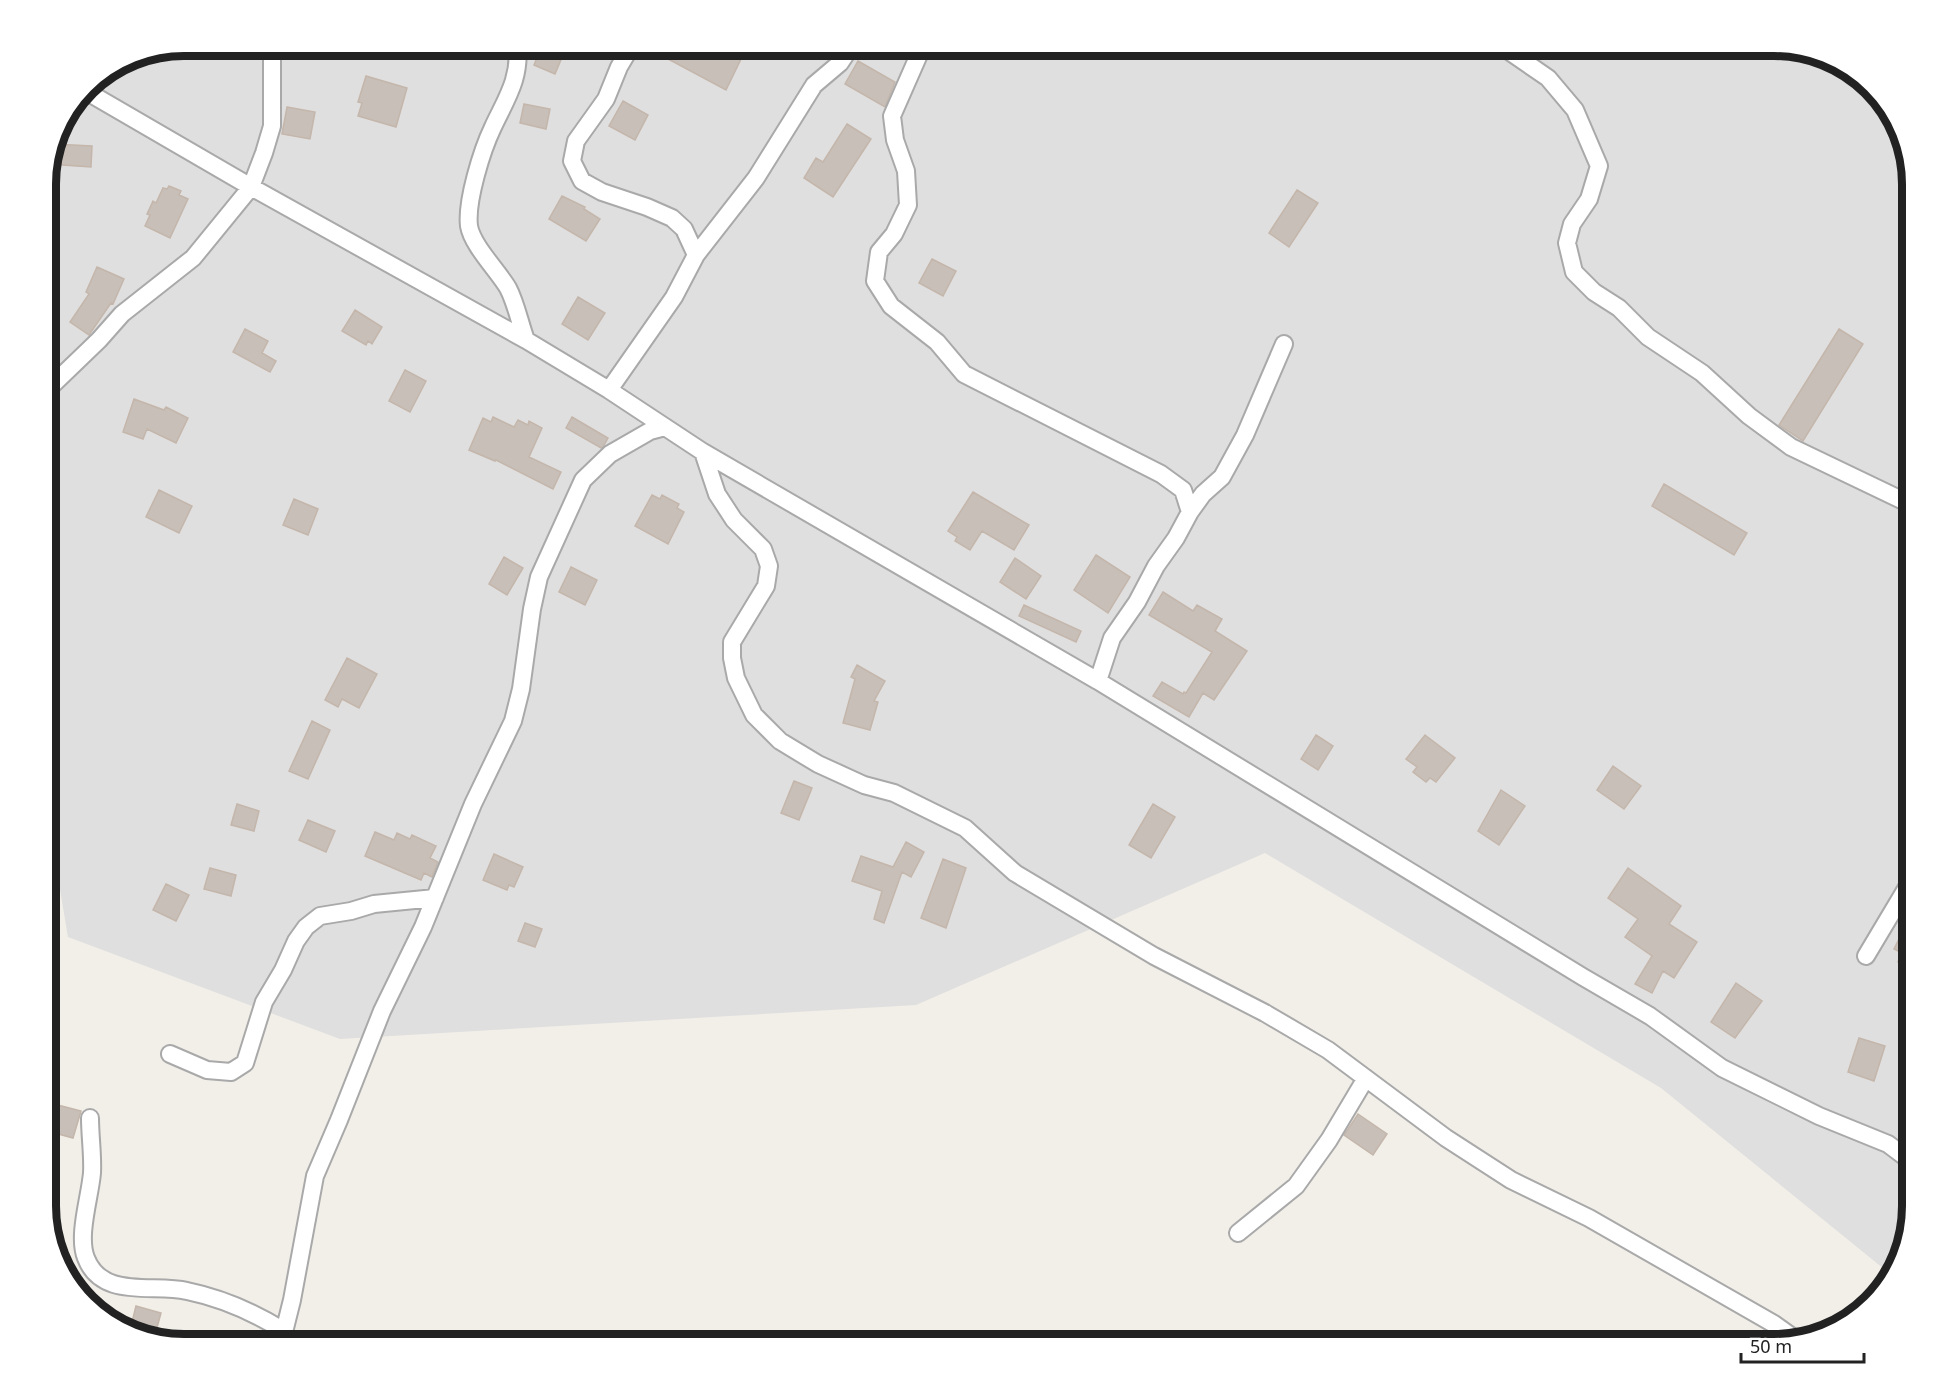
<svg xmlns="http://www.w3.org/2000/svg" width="1957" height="1389" viewBox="0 0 1957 1389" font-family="'Noto Sans',sans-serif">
<rect width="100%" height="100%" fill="#f2efe9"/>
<path fill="#e0dfdf" d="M183,45h1591l84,28 40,49 14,61v1023l-23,67 -228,-185 -396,-235 -349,152 -576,34 -272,-102 -23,-136v-627l14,-52 33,-42 39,-25z"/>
<path fill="#c7bfb8" stroke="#c4b6ab" stroke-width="1.5" d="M542,45h17l7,3 -11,26 -21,-9z
M642,45h71l28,14 -15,31z
M858,61l37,21 -10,25 -40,-23z
M366,76l41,12 -11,39 -38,-11 4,-13 -4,-1z
M623,101l25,14 -13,25 -26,-14z
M524,104l26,5 -4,20 -26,-6z
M287,107l28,5 -5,27 -28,-5z
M847,124l24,15 -38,58 -29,-19 12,-20 7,4z
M53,144l39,2 -1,21 -43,-3z
M169,186l12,5 -2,4 9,4 -18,39 -25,-12 5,-11 -3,-1 6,-13 3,2 7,-15 4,1z
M1297,190l21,13 -29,44 -20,-14z
M562,196l23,11 -1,2 16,10 -14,22 -37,-22z
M932,259l24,12 -13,25 -24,-13z
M97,267l27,12 -11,25 -2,-1 -22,32 -19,-13 19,-28 -3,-2z
M578,297l27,16 -17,27 -26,-16z
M355,310l27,17 -10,17 -4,-3 -2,4 -24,-14z
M245,329l23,12 -6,12 14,8 -6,11 -37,-20z
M1839,329l24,15 -60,97 -24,-16z
M405,370l21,11 -16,31 -21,-11z
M134,399l30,11 2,-3 22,11 -12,25 -29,-14 -4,10 -20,-7z
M493,417l21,10 4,-7 10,5 1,-4 13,7 -13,29 32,15 -8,17 -57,-29 -1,1 -26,-11 14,-32 8,4z
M572,417l36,21 -5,9 -2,1 -35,-20z
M1664,484l83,49 -13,22 -82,-49z
M159,490l33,16 -13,27 -33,-16z
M973,492l56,33 -15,25 -32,-19 -12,19 -15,-9 2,-4 -9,-6z
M652,495l8,4 2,-4 17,9 -2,4 7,4 -16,32 -33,-18z
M294,499l24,10 -10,26 -25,-10z
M1096,555l34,22 -22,36 -34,-23z
M504,557l19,11 -16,27 -18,-11z
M1015,558l26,18 -15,23 -26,-17z
M571,567l26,13 -12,25 -26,-13z
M1163,592l30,19 4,-6 25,14 -7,12 32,20 -33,49 -11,-7 -14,24 -36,-21 9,-14 21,12 1,-2 2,1 26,-41 -63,-37z
M1024,605l57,26 -5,11 -57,-26z
M347,658l30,16 -18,34 -17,-9 -4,8 -13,-7z
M857,665l28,16 -11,20 4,1 -8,28 -27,-7 12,-44 -4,-2z
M312,721l18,9 -22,49 -19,-8z
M1316,735l17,11 -15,24 -17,-11z
M1425,735l30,23 -19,24 -6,-4 -4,4 -13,-10 4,-5 -11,-8z
M1613,766l28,20 -17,23 -27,-19z
M794,781l18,7 -13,32 -18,-7z
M1501,790l24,16 -26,39 -21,-14z
M237,804l22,7 -5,20 -23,-6z
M1153,804l22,13 -24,41 -22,-13z
M308,820l27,11 -9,21 -27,-12z
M375,832l19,8 3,-7 13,6 2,-4 24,11 -6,12 8,4 -6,15 -8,-4 -3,7 -56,-24z
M906,842l18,10 -13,25 -9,-5 -18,51 -10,-4 8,-28 -30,-10 9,-25 32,11z
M494,854l29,13 -9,20 -5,-2 -2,5 -24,-10z
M943,859l23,9 -20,60 -25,-10z
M210,868l26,7 -5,21 -27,-7z
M1628,868l53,38 -12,18 28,18 -23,36 -11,-7 -11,22 -17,-9 17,-28 -27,-19 13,-18 -30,-21z
M166,884l23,11 -13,26 -23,-11z
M525,923l17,6 -7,18 -17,-6z
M1912,931v38l-14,-7 4,-9 -8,-4 7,-14 7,4z
M1736,983l26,18 -27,37 -24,-16z
M1859,1038l26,8 -11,35 -26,-9z
M54,1104l27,7 -8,27 -26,-7z
M1358,1114l29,20 -14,21 -29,-20z
M136,1306l25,7 -6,22 -24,-9z"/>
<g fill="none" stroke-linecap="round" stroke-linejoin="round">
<defs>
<path id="minor" d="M517,45c4,33 -11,54 -24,82 -11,23 -27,74 -24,99 3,19 29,45 39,62 8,15 12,36 18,52
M921,45v5l-29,66 3,24 11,31 2,34 -14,29 -15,18 -4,29 16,25 46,36 27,32 197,100 22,16 7,22 -14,26 -20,28 -19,36 -25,36 -14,43
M1500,45l48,33 27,32 24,56 -10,33 -17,25 -5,19 7,29 20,20 25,16 29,29 54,36 47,43 42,31 121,58
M84,90l167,97 275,153 83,50 94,62 395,229 485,296 67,39 72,52 97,48 69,28 24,18
M696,255l60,-77 58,-93 26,-22 12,-18
M609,390l65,-93 22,-42 -12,-26 -12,-11 -25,-11 -45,-15 -20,-11 -10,-20 4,-20 30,-42 13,-32 13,-22
M45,392l54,-52 23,-26 71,-56 58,-71 13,-34 8,-27v-81
M703,452l14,42 17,26 29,29 6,17 -3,20 -34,56v16l4,20 18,37 26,26 38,23 46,21 30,8 71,35 50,45 139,83 111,57 63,37 118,88 65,42 78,38 185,106 21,15
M1190,512l13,-18 19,-17 23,-42 39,-91
M1866,956l46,-77
M170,1054l37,16 24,2 14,-9 19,-61 19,-32 13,-29 10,-14 14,-11 31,-5 23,-7 61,-6
M90,1118c0,18 3,37 2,55 -2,24 -15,63 -6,85 16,42 68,25 101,33 34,7 68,22 97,40
M1238,1233l58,-47 33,-46 37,-62
M281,1344l11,-44 23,-124 24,-56 43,-109 41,-84 50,-123 40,-83 8,-32 11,-80 7,-32 44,-97 27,-26 40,-23 15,-4"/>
</defs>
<use href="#minor" stroke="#a9a9a9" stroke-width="20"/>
<use href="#minor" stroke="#fff" stroke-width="16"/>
</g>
<path d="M0 0H1957V1389H0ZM184 56H1774A128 128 0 0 1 1902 184V1206A128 128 0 0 1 1774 1334H184A128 128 0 0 1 56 1206V184A128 128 0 0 1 184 56Z" fill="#fff" fill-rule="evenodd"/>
<path fill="none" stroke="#222" stroke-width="8" d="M184 56H1774A128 128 0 0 1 1902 184V1206A128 128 0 0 1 1774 1334H184A128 128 0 0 1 56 1206V184A128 128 0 0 1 184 56Z"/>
<path d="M1741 1353v9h123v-9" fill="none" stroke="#222222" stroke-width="3"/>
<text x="1750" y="1353" font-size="18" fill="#222222" stroke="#ffffff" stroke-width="4.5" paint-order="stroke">50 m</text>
</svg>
